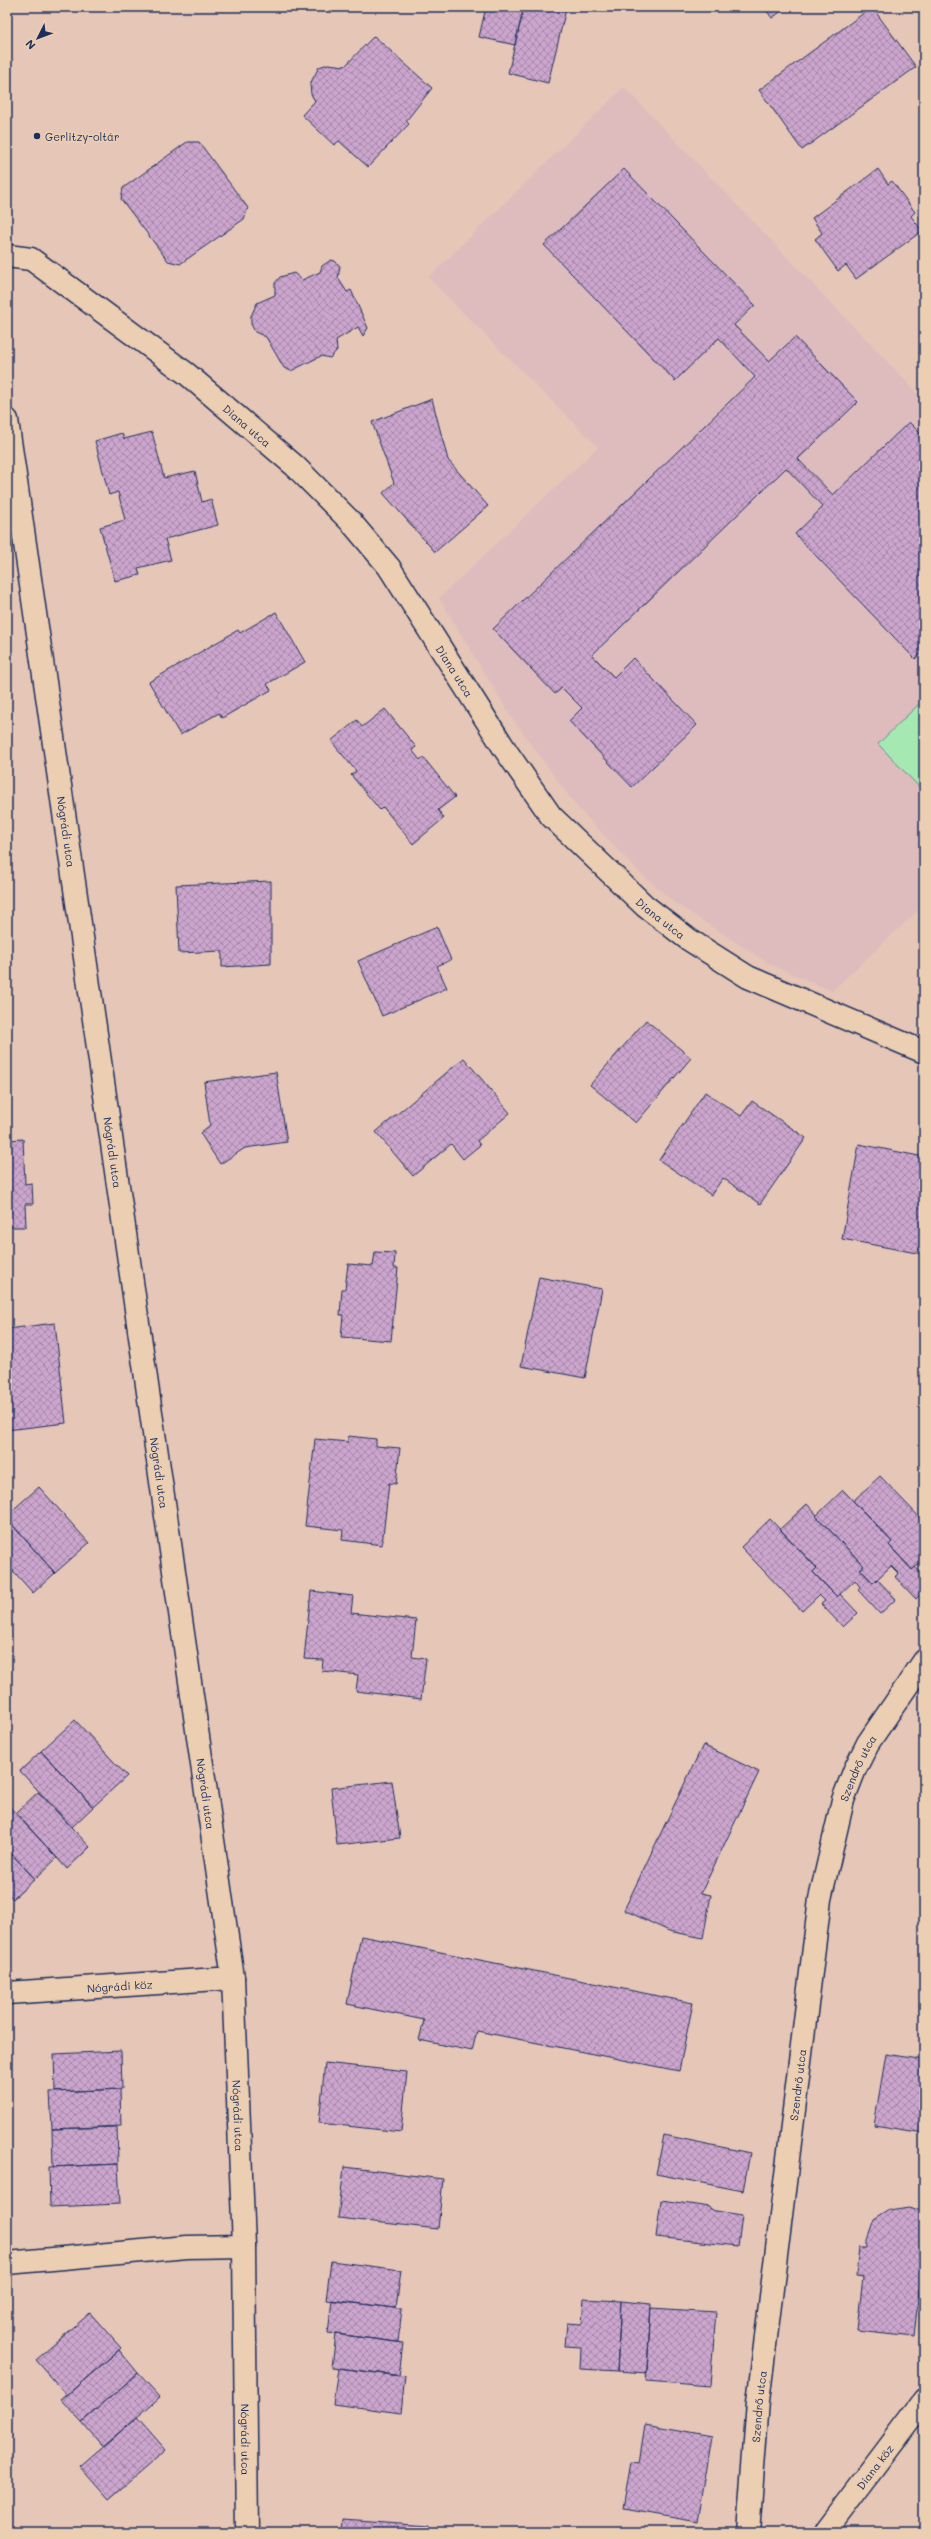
<svg xmlns="http://www.w3.org/2000/svg" width="931" height="2539" viewBox="0 0 931 2539" font-family="Mali,sans-serif">
<defs>
<pattern id="building-cross-hatch" width="8" height="8" patternUnits="userSpaceOnUse"><rect width="8" height="8" fill="#cca5cd"/><path d="M0 0l8 8M0 8l8-8" fill="none" stroke="#a587aa"/></pattern>
</defs>
<rect width="100%" height="100%" fill="#e6c6b7"/>
<filter id="ink" filterUnits="userSpaceOnUse"><feTurbulence type="fractalNoise" baseFrequency=".025" numOctaves="2"/><feDisplacementMap in="SourceGraphic" scale="8" xChannelSelector="R" yChannelSelector="G"/><feConvolveMatrix kernelMatrix="1 2 1 2 8 2 1 2 1" color-interpolation-filters="sRGB"/></filter>
<g filter="url(#ink)">
<path fill="#debcbe" d="M624,87l300,313v505l-92,86 -64,-28 -93,-60 -37,-32 -61,-64 -65,-89 -73,-120 159,-151 -170,-169z"/>
<path fill="#a6e8b1" stroke="#608c88" d="M924,699v93l-46,-48z"/>
<path fill="url(#building-cross-hatch)" stroke="#1b2f5e" d="M486,7h38l-9,38 -36,-8z
M524,7h32l10,2 -18,74 -40,-10z
M764,7h23l-15,11z
M872,7l44,60 -114,83 -43,-60z
M374,36l58,52 -26,33 3,3 -41,43 -29,-26 -5,4 -32,-30 13,-14 -4,-7 -1,-10 9,-17 9,-3 17,2z
M187,142h12l49,66 -4,11 -64,45 -12,-3 -47,-62 2,-11z
M624,169l131,136 -21,20 35,36 26,-24 63,65 -60,57 35,36 76,-73 15,15v214l-9,8 -120,-125 28,-27 -37,-39 -194,187 22,22 19,-19 64,67 -65,62 -63,-66 13,-13 -20,-20 -7,6 -62,-65 262,-252 -36,-39 -44,43 -131,-136z
M878,169l10,15 4,-3 23,31 -4,4 11,15 -66,48 -10,-14 -8,6 -23,-32 7,-6 -10,-15z
M331,260l4,1 5,5 -2,12 9,14 4,-2 17,38 -5,8 -5,-9 -22,13 1,10 -7,8 -9,-2 -30,15 -7,-3 -18,-31 -11,-5 -4,-8v-8l6,-13 18,-8v-12l5,-6 14,-4 8,7 18,-8 2,-6z
M432,399l16,61 40,46 -53,46 -52,-59 11,-10 -22,-61z
M152,432l12,46 31,-7 7,31 9,-3 7,26 -53,14 6,21 -33,8 2,7 -25,6 -15,-54 25,-7 -7,-28 -9,3 -14,-54 27,-8 2,6z
M276,612l29,50 -38,22 4,6 -49,28 -3,-5 -39,22 -31,-53 89,-52 2,3z
M385,709l31,38 -4,3 8,10 3,-3 32,40 -17,13 6,8 -31,26 -30,-37 -3,3 -29,-35 5,-4 -25,-30 26,-21 5,7z
M271,881v83l-49,3v-16l-43,2 -3,-68z
M437,927l14,33 -14,6 10,22 -65,28 -24,-55z
M646,1020l45,38 -55,65 -46,-38z
M464,1058l46,55 -33,28 3,4 -17,14 -12,-15 -38,32 -37,-44z
M276,1072l11,70 -42,6 -25,16 -20,-31 10,-8 -6,-43z
M705,1092l36,24 11,-15 54,37 -46,66 -37,-26 -12,17 -52,-35z
M23,1139l2,45 7,-1 1,21h-8l1,23h-18l-1,13v-100z
M859,1144l65,13 -2,97 -80,-15z
M375,1252l20,1 -1,15h4l-7,73 -50,-4 2,-22h-3l2,-26h3l3,-25 25,2z
M539,1277l63,12 -17,89 -64,-12z
M55,1323l11,100 -59,7v-101z
M348,1436l28,3v7l24,2 -4,36 -7,-1 -7,62 -40,-5 1,-10 -38,-4 10,-87 33,3z
M880,1476l44,46v37l-12,11 -23,-25 3,-3 -39,-41z
M39,1487l50,56 -34,30 -48,-54v-4z
M843,1490l49,52 -3,3 23,25 3,-3 9,10v14l-8,8 -21,-22 3,-4 -7,-7 -18,17 -13,-14 4,-3 -48,-50z
M807,1504l10,11 -1,1 48,50 -4,3 13,14 4,-4 19,20 -16,15 -22,-24 2,-3 -5,-7 -18,17 -24,-25 4,-4 -37,-39z
M7,1519l48,54 -22,20 -26,-29z
M770,1519l47,49 -4,4 24,25 3,-3 18,19 -15,14 -22,-23 4,-3 -6,-6 -17,16 -61,-64z
M7,1564l7,8 -7,6z
M311,1591l42,5 -2,17 65,7 -4,37 14,2 -5,40 -65,-8 2,-16 -36,-4 1,-11 -19,-1z
M75,1720l52,56 -34,31 -52,-56z
M703,1745l56,27 -58,121 10,2 -8,43 -34,-7 -45,-21z
M41,1751l52,56 -21,20 -52,-56z
M392,1781l8,57 -63,7 -6,-57z
M38,1792l52,55 -23,22 -51,-56z
M7,1804l50,54 -22,21 -28,-30z
M7,1849l28,30 -22,20 -6,-7z
M361,1936l332,67 -14,68 -202,-40 -5,20 -53,-11 5,-20 -77,-16z
M924,1955v31l-5,-1z
M121,2051l1,38 -67,3 -1,-38z
M886,2054l38,6v73l-50,-8z
M325,2063l82,9 -6,60 -82,-9z
M120,2089l1,37 -69,3 -2,-37z
M117,2127l1,37 -65,3 -1,-38z
M664,2135l86,18 -7,38 -87,-17z
M118,2164l2,40 -70,3 -1,-40z
M344,2167l99,12 -5,50 -100,-11z
M661,2200l49,7v3l32,5 -4,31 -82,-9z
M910,2207l14,5v74l-5,3 -5,48 -57,-6 6,-54 -7,-1 3,-29h8v-7l7,-20 16,-10z
M331,2261l70,9 -5,38 -70,-8z
M584,2299l37,2 -4,70 -37,-2 1,-22 -16,-1 2,-23 15,1z
M332,2300l70,9 -4,33 -70,-9z
M621,2301l30,3 -4,69 -30,-2z
M651,2308l65,4 -6,74 -64,-5z
M90,2313l31,35 -54,47 -31,-35z
M336,2334l67,9 -4,33 -67,-9z
M119,2350l19,23 -56,49 -21,-22z
M338,2368l67,8 -4,37 -68,-9z
M138,2373l22,24 -57,50 -21,-25z
M137,2417l29,33 -57,49 -29,-33z
M645,2424l67,12 -14,86 -75,-13 8,-47 8,1z
M343,2519l85,6v7h-86z
M924,2520v12h-8z"/>
<g fill="none" stroke-linecap="round" stroke-linejoin="round">
<defs>
<g id="minor">
<path id="s1" d="M7,256l24,3 156,115 108,92 56,56 38,45 117,184 45,65 94,90 43,33 60,38 176,75"/>
<path id="s2" d="M7,420l226,1558 11,268 3,286"/>
<path id="s3" d="M7,1993l226,-15"/>
<path d="M7,2263l180,-16 57,-1"/>
<path id="s4" d="M748,2532l10,-130 62,-503 23,-99 12,-31 13,-26 56,-82"/>
<path id="s5" d="M825,2532l99,-131"/>
</g>
</defs>
<use href="#minor" stroke="#1b2f5e" stroke-width="25"/>
<use href="#minor" stroke="#ecceb2" stroke-width="22"/>
</g>
</g>
<circle fill="#1b2f5e" stroke="#ecceb2" stroke-width="1.5" cx="37" cy="136" r="4"/>
<g text-anchor="middle" dominant-baseline="central" stroke-width="3.5" stroke-linejoin="round" paint-order="stroke">
<g font-size="11" fill="#1b2f5e" stroke="#ecceb2" text-anchor="start">
<text x="45" y="136">Gerlitzy-oltár</text>
</g>
<g font-size="11" fill="#1b2f5e" stroke="#ecceb2">
<text stroke="none"><textPath href="#s1" startOffset="297">Diana utca</textPath></text>
<text stroke="none"><textPath href="#s1" startOffset="621">Diana utca</textPath></text>
<text stroke="none"><textPath href="#s2" startOffset="416">Nógrádi utca</textPath></text>
<text stroke="none"><textPath href="#s1" startOffset="945">Diana utca</textPath></text>
<text stroke="none"><textPath href="#s2" startOffset="740">Nógrádi utca</textPath></text>
<text stroke="none"><textPath href="#s2" startOffset="1064">Nógrádi utca</textPath></text>
<text stroke="none"><textPath href="#s4" startOffset="774">Szendrő utca</textPath></text>
<text stroke="none"><textPath href="#s2" startOffset="1388">Nógrádi utca</textPath></text>
<text stroke="none"><textPath href="#s3" startOffset="113">Nógrádi köz</textPath></text>
<text stroke="none"><textPath href="#s4" startOffset="450">Szendrő utca</textPath></text>
<text stroke="none"><textPath href="#s2" startOffset="1712">Nógrádi utca</textPath></text>
<text stroke="none"><textPath href="#s4" startOffset="126">Szendrő utca</textPath></text>
<text stroke="none"><textPath href="#s2" startOffset="2036">Nógrádi utca</textPath></text>
<text stroke="none"><textPath href="#s5" startOffset="82">Diana köz</textPath></text>
</g>
</g>
<rect width="931" height="2539" fill="none" stroke="#ecceb2" stroke-width="24"/>
<rect x="12" y="12" width="907" height="2515" fill="none" stroke="#1b2f5e" stroke-width="1.5" filter="url(#ink)"/>
<g transform="translate(38 38) rotate(228)" stroke="#ecceb2" stroke-width="3" paint-order="stroke">
<path d="M0-3L7 15L0 10L-7 15Z" fill="#1b2f5e"/>
<text y="-6" font-size="11" font-weight="bold" text-anchor="middle" fill="#1b2f5e">N</text>
</g>
</svg>
